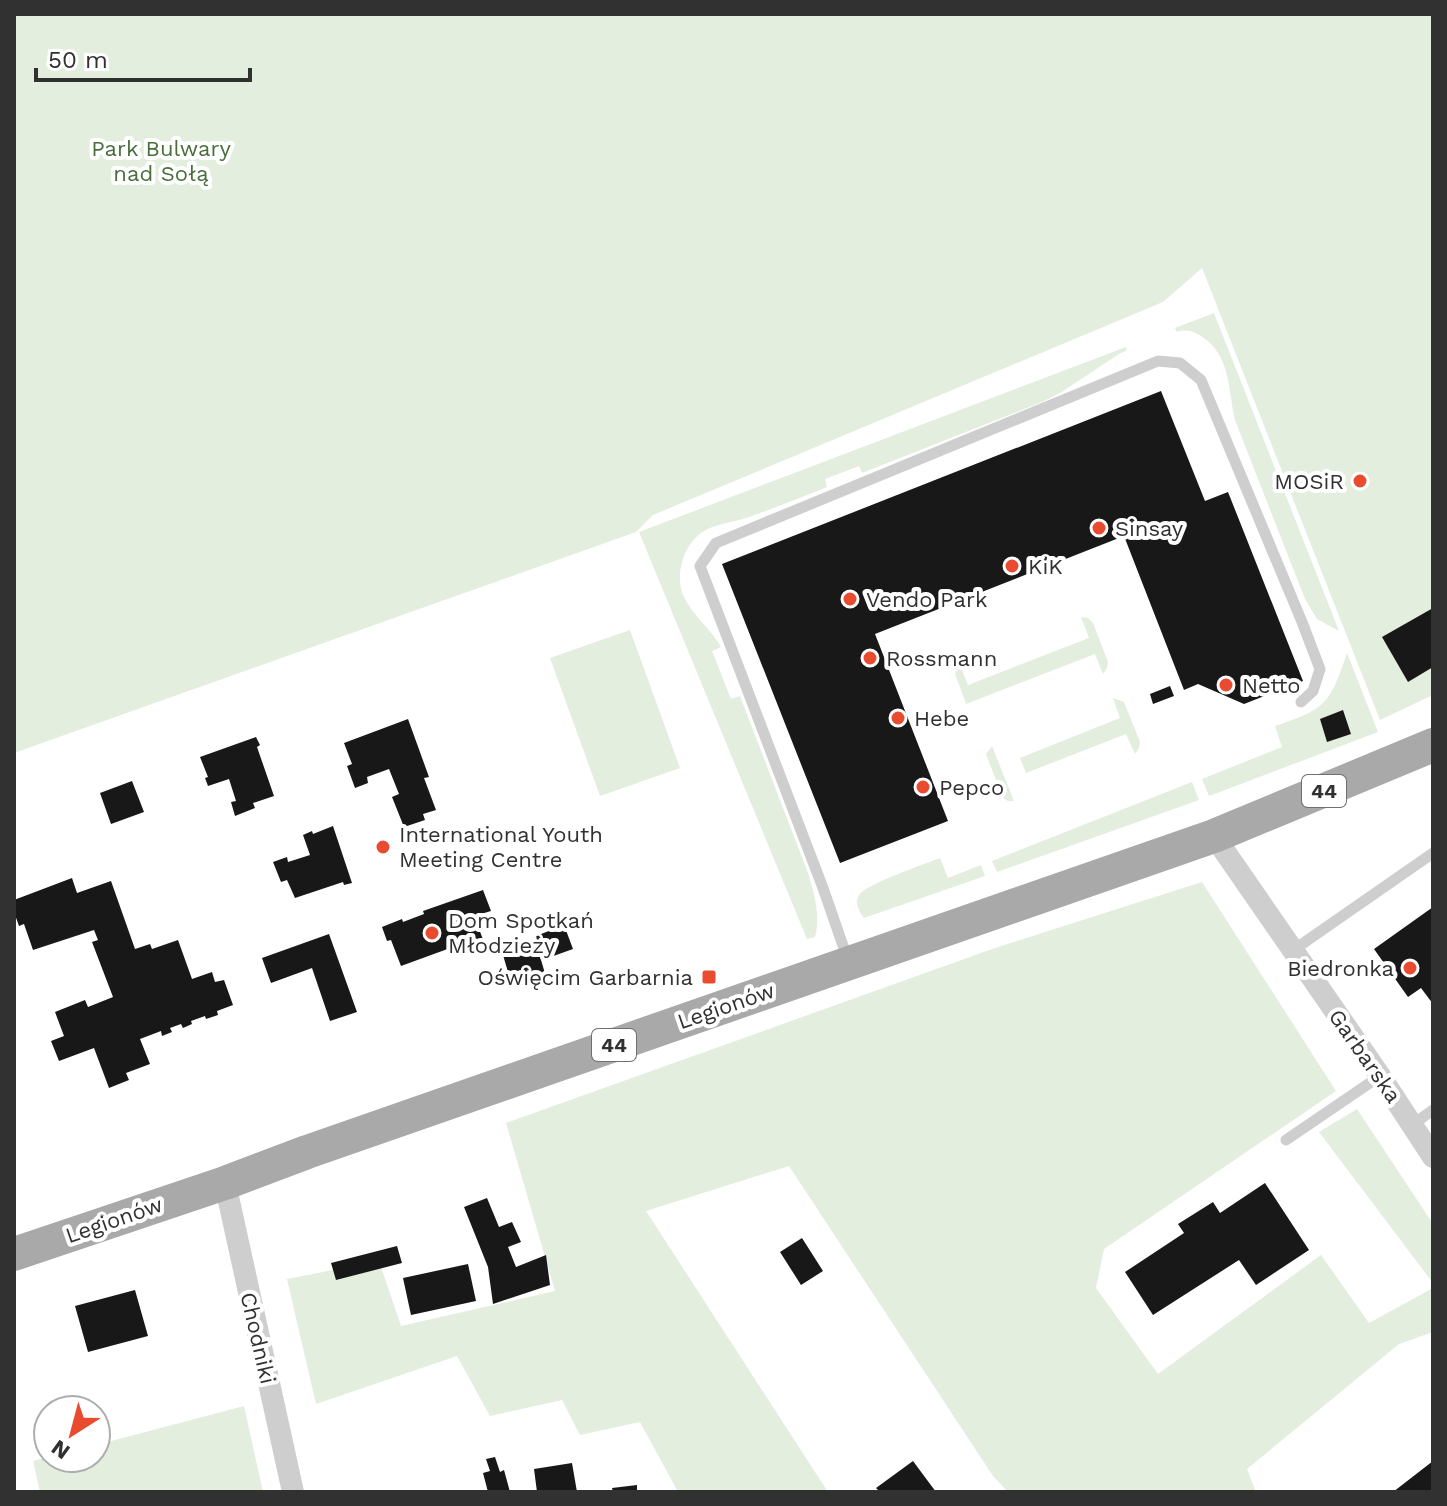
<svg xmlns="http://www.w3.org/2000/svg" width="1447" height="1506" viewBox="0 0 1447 1506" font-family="'Work Sans',sans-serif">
<rect width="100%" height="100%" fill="#fff"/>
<path fill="#e3eedf" d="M14,14h1419v681l-53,25 -178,-452 -39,34 -510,213 -17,17 -622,221z
M1214,313l125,318 -22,-12 -12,-20 -70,-179c-7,-30 -4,-65 -34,-84 -8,-5 -15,-7 -24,-4l-2,-4z
M1126,347l1,3 -8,4 -59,39 -18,9 -180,71 -3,-7 -34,13 2,8c-25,10 -50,20 -75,29 -14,5 -29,7 -42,12 -25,10 -37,46 -26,69 9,19 27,32 37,50l-9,4 19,48 9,-3 68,177c6,20 13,43 7,64l-8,2 -168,-407z
M1081,617l7,1 5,5 15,39 -1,6 -4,6 -8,-20 -129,50 -11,-30 5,-9 8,20 121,-47z
M630,630l50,138 -80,28 -50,-138z
M1347,653l31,79 -169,64 -7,-17 80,-32 -7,-21c51,-17 55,-22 72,-73z
M1113,698l11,4 16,40 -1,6 -4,6 -9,-20 -100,39 -6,-15 100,-40z
M992,746l22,55h-6l-5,-3 -17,-44z
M1192,782l7,18 -202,72 -5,-11z
M940,858l8,20 33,-13 4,11 -121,42c-5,-7 -10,-15 -5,-23 7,-11 66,-31 81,-37z
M1202,882l134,209 -232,158 -8,39 62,86 163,-119 48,68 64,-35v44l-34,12 -152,125 9,23h-248l-15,-16 -204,-310 -143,45 182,281h-150l-38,-70 -60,13 -18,-35 -72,16 -33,-60 -141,48 -29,-125 92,-18 22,65 154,-35 -49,-168 489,-175z
M1357,1109l76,115v59l-114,-151z
M244,1406l19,86h-223l-7,-31 15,-4 48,1v-13z"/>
<path fill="#181818" d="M1161,391l44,110 23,-9 75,189 -59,23 -46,-20 -14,6 -60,-154 -249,98 73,187 -108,42 -118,-299z
M1433,608v59l-25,15 -26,-45z
M1170,686l4,10 -21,8 -3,-10z
M1343,710l8,24 -24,8 -7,-23z
M408,719l21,58 -5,1 12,32 -13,4 2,6 -21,7 -12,-30 7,-3 -10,-25 -22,8 1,6 -13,5 -8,-22 5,-2 -8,-21z
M256,737l4,8 -3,2 17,49 -21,7 2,5 -20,8 -4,-14 5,-1 -7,-22 -21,7 -3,-8 3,-1 -8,-20z
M132,781l12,31 -33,12 -11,-31z
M333,826l19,57 -8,2 -1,-3 -48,16 -8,-18 -6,2 -8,-20 14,-5 1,5 22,-7 -7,-20 9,-4 1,3z
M72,878l5,15 34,-12 24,68 15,-5 2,5 26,-9 14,39 20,-7 3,10 9,-2 9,25 -16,6 1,4 -12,4 -1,-3 -14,5 1,3 -9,4 -2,-4 -11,4 2,4 -10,4 -1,-5 -21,8 10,25 -24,9 3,7 -20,8 -15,-40 -35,13 -8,-20 13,-5 -9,-24 30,-12 3,7 25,-10 -21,-55 6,-2 -4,-10 -61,20 -9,-26 -5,2 -5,-14v-12z
M483,890l8,21 -17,5 10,26 -29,11 -2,-6 -52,19 -10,-26 -4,1 -5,-14 20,-8 1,3 21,-8 -1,-3z
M1433,907v97l-12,-16 -13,9 -34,-48z
M564,925l9,24 -28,10 -9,-23z
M329,934l28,78 -27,9 -18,-53 -41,15 -9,-25z
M537,946l9,31 -34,9 -9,-31z
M1265,1183l44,67 -53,35 -17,-25 -86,55 -28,-43 59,-39 -6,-9 35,-22 7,11z
M487,1198l12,29 13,-5 9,20 -13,5 8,20 30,-12 4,30 -57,19 -5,-37 -24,-60z
M802,1238l21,33 -22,14 -21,-33z
M397,1246l5,17 -66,17 -5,-17z
M468,1264l8,37 -65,14 -8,-37z
M135,1290l13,46 -60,16 -13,-46z
M495,1457l5,15 4,-2 6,22h-22l-5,-19 7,-2 -4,-12z
M913,1461l23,31h-56l-4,-4z
M1433,1461v31h-40z
M572,1463l5,29h-40l-3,-23z
M637,1485v7h-24l-1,-4z"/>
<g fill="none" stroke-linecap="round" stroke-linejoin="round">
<path stroke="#cecece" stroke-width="11" d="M1292,951l141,-98
M848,960l-25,-72 -123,-322 16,-23 442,-182 22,2 21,17 101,242 18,47 -7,22 -12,11
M1412,1125l21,-15
M1286,1140l94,-64"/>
<path stroke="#cecece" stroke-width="22" d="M1214,836l166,240 53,81
M225,1183l68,309"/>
<path stroke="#a9a9a9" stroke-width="34" d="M14,1254l211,-71 82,-31 907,-316 219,-91"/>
</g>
<g fill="#e94b31" stroke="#fff" stroke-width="3">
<circle cx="1360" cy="481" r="8"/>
<circle cx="1099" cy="528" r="8"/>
<circle cx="1012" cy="566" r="8"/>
<circle cx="850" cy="599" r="8"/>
<circle cx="870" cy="658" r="8"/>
<circle cx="1226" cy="685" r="8"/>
<circle cx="898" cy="718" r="8"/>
<circle cx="923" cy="787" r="8"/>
<circle cx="383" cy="847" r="8"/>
<circle cx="432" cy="933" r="8"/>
<circle cx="1410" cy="968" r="8"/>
<rect x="701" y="969" width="16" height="16" rx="4"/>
</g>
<g text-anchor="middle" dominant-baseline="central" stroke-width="8" stroke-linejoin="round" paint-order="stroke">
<g fill="#fff" stroke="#6f6f6f" stroke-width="2">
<rect x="1302" y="775" width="44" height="32" rx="6"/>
<rect x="592" y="1029" width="44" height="32" rx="6"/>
</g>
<g font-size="20" font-weight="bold" fill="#313131">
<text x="1324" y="791">44</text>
<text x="614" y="1045">44</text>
</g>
<g font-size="22" fill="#496e3c" stroke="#fff">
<text x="161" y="148">Park Bulwary<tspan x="161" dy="25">nad Sołą</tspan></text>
</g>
<g font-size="22" fill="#313131" stroke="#fff" text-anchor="start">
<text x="1344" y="481" text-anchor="end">MOSiR</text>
<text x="1115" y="528">Sinsay</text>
<text x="1028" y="566">KiK</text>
<text x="866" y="599">Vendo Park</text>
<text x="886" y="658">Rossmann</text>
<text x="1242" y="685">Netto</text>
<text x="914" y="718">Hebe</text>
<text x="939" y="787">Pepco</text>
<text x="399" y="834">International Youth<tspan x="399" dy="25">Meeting Centre</tspan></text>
<text x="448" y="920">Dom Spotkań<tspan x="448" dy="25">Młodzieży</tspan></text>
<text x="1394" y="968" text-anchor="end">Biedronka</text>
<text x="693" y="977" text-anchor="end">Oświęcim Garbarnia</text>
</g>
<g font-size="22" fill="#313131" stroke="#fff">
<text transform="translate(726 1006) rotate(-19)">Legionów</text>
<text transform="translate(1365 1056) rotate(55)">Garbarska</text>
<text transform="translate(114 1220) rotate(-19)">Legionów</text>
<text transform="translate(258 1338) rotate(77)">Chodniki</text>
</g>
</g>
<rect width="1447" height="1506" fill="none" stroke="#313131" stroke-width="32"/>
<g transform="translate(72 1434) rotate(216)"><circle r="38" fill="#ffffff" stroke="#adadad" stroke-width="2"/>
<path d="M0-6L14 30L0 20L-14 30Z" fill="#e94b31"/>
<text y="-12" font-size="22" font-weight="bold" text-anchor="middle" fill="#313131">N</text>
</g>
<path d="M36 68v12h214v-12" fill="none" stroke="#313131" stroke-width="4"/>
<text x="48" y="68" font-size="24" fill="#313131" stroke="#ffffff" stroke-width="6" paint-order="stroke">50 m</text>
</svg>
